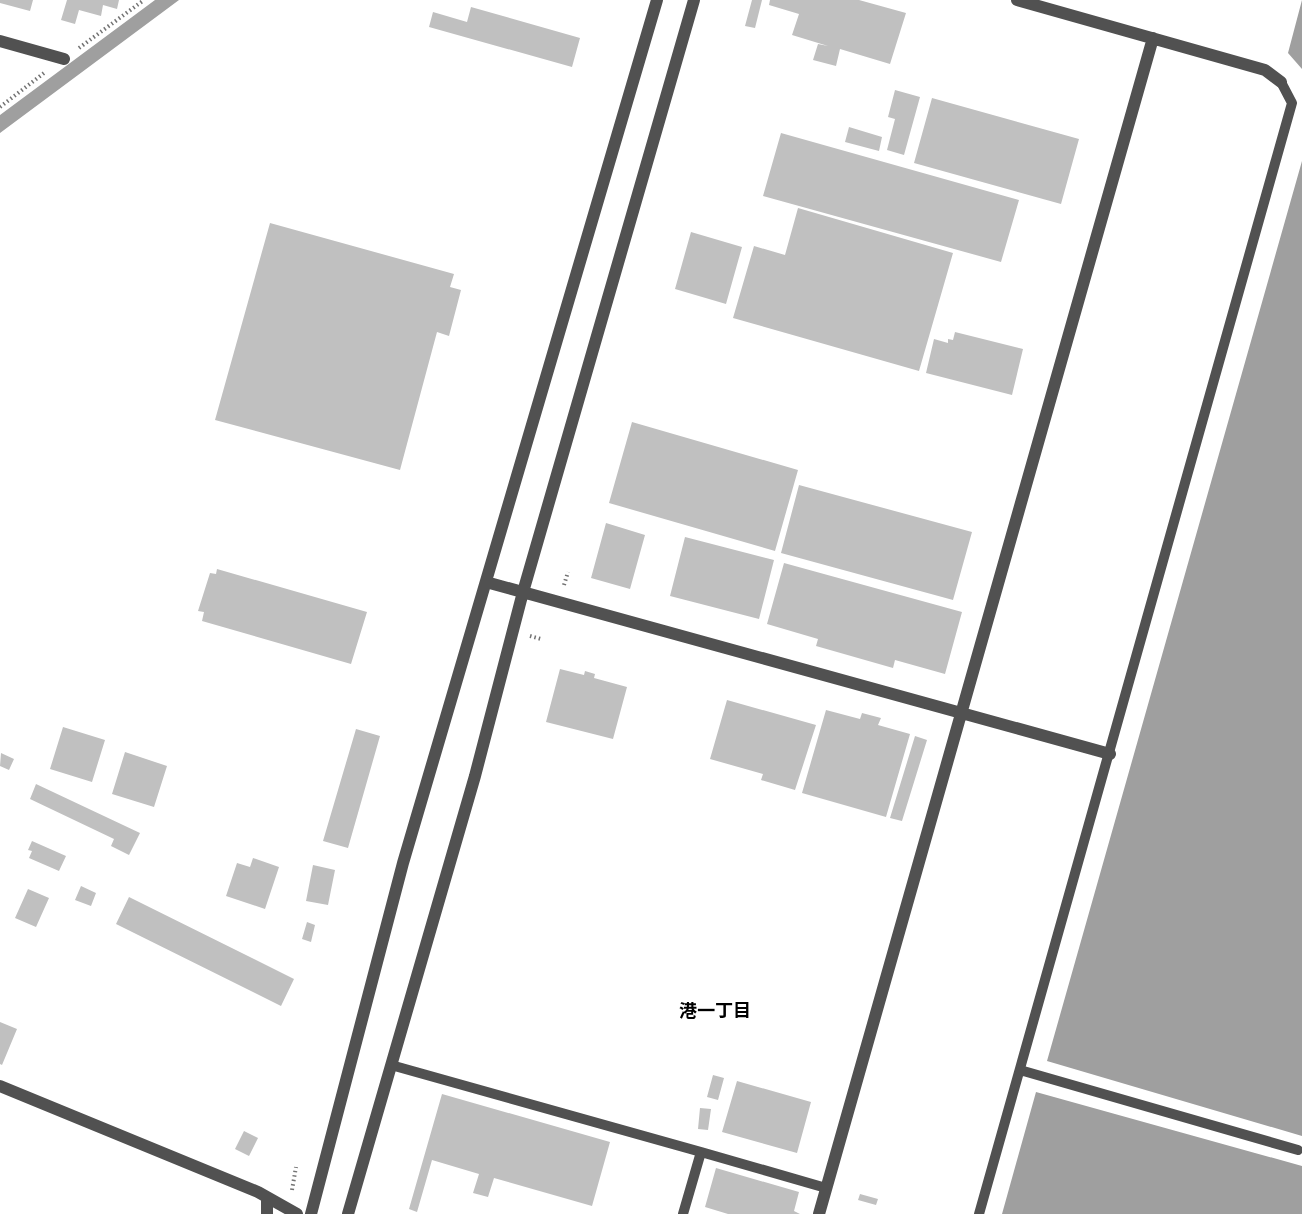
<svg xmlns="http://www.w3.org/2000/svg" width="1302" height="1214" viewBox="0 0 1302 1214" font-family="Inter,'Noto Sans JP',sans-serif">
<rect width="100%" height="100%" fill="#fff"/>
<path fill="#9f9f9f" d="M155,0h24l-179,133v-18z
M1302,0v69l-14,-16z
M1302,161v975l-255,-75z
M1036,1092l266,74v48h-300z"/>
<path fill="#c0c0c0" d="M0,0h33l-3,11 -30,-8z
M67,0h52l-2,9 -14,-4 -2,11 -22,-6 -4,14 -14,-4z
M752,0h10l-7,28 -10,-2z
M770,0h89l47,13 -16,51 -50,-15 -4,17 -23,-6 5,-16 10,2 -36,-11 7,-21 -30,-9z
M471,7l109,31 -8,29 -143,-40 4,-15 34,10z
M895,90l25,7 -16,58 -17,-5 8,-31 -7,-2z
M932,98l147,41 -18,65 -147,-41z
M849,127l33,10 -3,14 -34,-9z
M781,133l238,67 -18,62 -238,-66z
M798,208l155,45 -34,118 -186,-53 21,-72 31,9z
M270,223l184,51 -4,13 11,3 -12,46 -12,-4 -37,138 -185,-50z
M691,232l51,15 -16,57 -51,-15z
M955,332l68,17 -11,46 -86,-22 8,-34 14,4v-4l5,1z
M632,422l166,48 -23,81 -166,-48z
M799,485l173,47 -19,68 -172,-47z
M606,523l39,12 -15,54 -39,-11z
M685,537l89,23 -15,59 -89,-23z
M784,563l178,49 -17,62 -50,-14 -2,8 -77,-22 2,-7 -51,-15z
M217,569l150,43 -16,52 -149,-43 2,-9 -6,-1 12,-38 6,1z
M560,669l24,6 1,-4 10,3 -1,4 33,9 -14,52 -67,-17z
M727,700l89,25 -21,65 -34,-10 2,-6 -53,-15z
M826,710l34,9 2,-6 19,5 -3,7 32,9 -24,83 -84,-24z
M63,727l42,13 -13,42 -42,-13z
M356,729l24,7 -32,112 -25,-7z
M915,736l12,4 -25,81 -12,-3z
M125,752l42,14 -13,41 -42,-13z
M1,753l13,6 -5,11 -9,-4z
M36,784l104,49 -11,22 -18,-9 3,-7 -84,-40z
M32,841l34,15 -7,15 -30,-13 3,-7 -4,-1z
M253,858l26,9 -14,42 -39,-13 11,-33 13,4z
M313,865l22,5 -7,35 -22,-4z
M81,886l15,7 -5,13 -16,-6z
M28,889l21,9 -13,29 -21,-9z
M129,897l165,82 -13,27 -165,-82z
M307,922l8,3 -4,17 -9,-3z
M0,1022l17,7 -15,36 -2,-1z
M713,1075l11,3 -6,22 -11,-3z
M737,1081l74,21 -14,51 -75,-21z
M442,1094l168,48 -18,64 -98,-28 -6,19 -15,-4 6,-19 -47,-14 -15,52 -8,-3z
M700,1108l11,1 -3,21 -10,-1z
M244,1131l14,7 -9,18 -14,-7z
M716,1168l83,24 -5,19 6,3h-72l-23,-7z
M860,1194l18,5 -2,6 -18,-5z"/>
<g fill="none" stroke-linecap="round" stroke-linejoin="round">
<path stroke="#737373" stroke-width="4" stroke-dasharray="1.5 3" stroke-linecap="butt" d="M79,48l65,-48
M0,107l44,-34
M564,585l4,-13
M530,636l11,3
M292,1190l4,-23"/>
<path stroke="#515151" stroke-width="10" d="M391,1065l310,87 -18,62
M1020,1070l278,80
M701,1152l125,36
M979,1214l313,-1111 -11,-21"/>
<path stroke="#515151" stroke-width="12" d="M0,41l64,18
M0,1086l258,106 39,22
M267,1197v17"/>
<path stroke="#515151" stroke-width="12" d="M1017,0l248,70 16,12
M486,582l624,172
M311,1214l92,-351 254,-863
M348,1214l127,-438 48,-184 171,-592
M819,1214l334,-1176"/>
</g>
<g text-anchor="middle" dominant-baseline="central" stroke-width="4.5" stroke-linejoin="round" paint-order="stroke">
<g font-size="18" font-weight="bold" fill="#000" stroke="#fff">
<text x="715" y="1010">港一丁目</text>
</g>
</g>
</svg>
